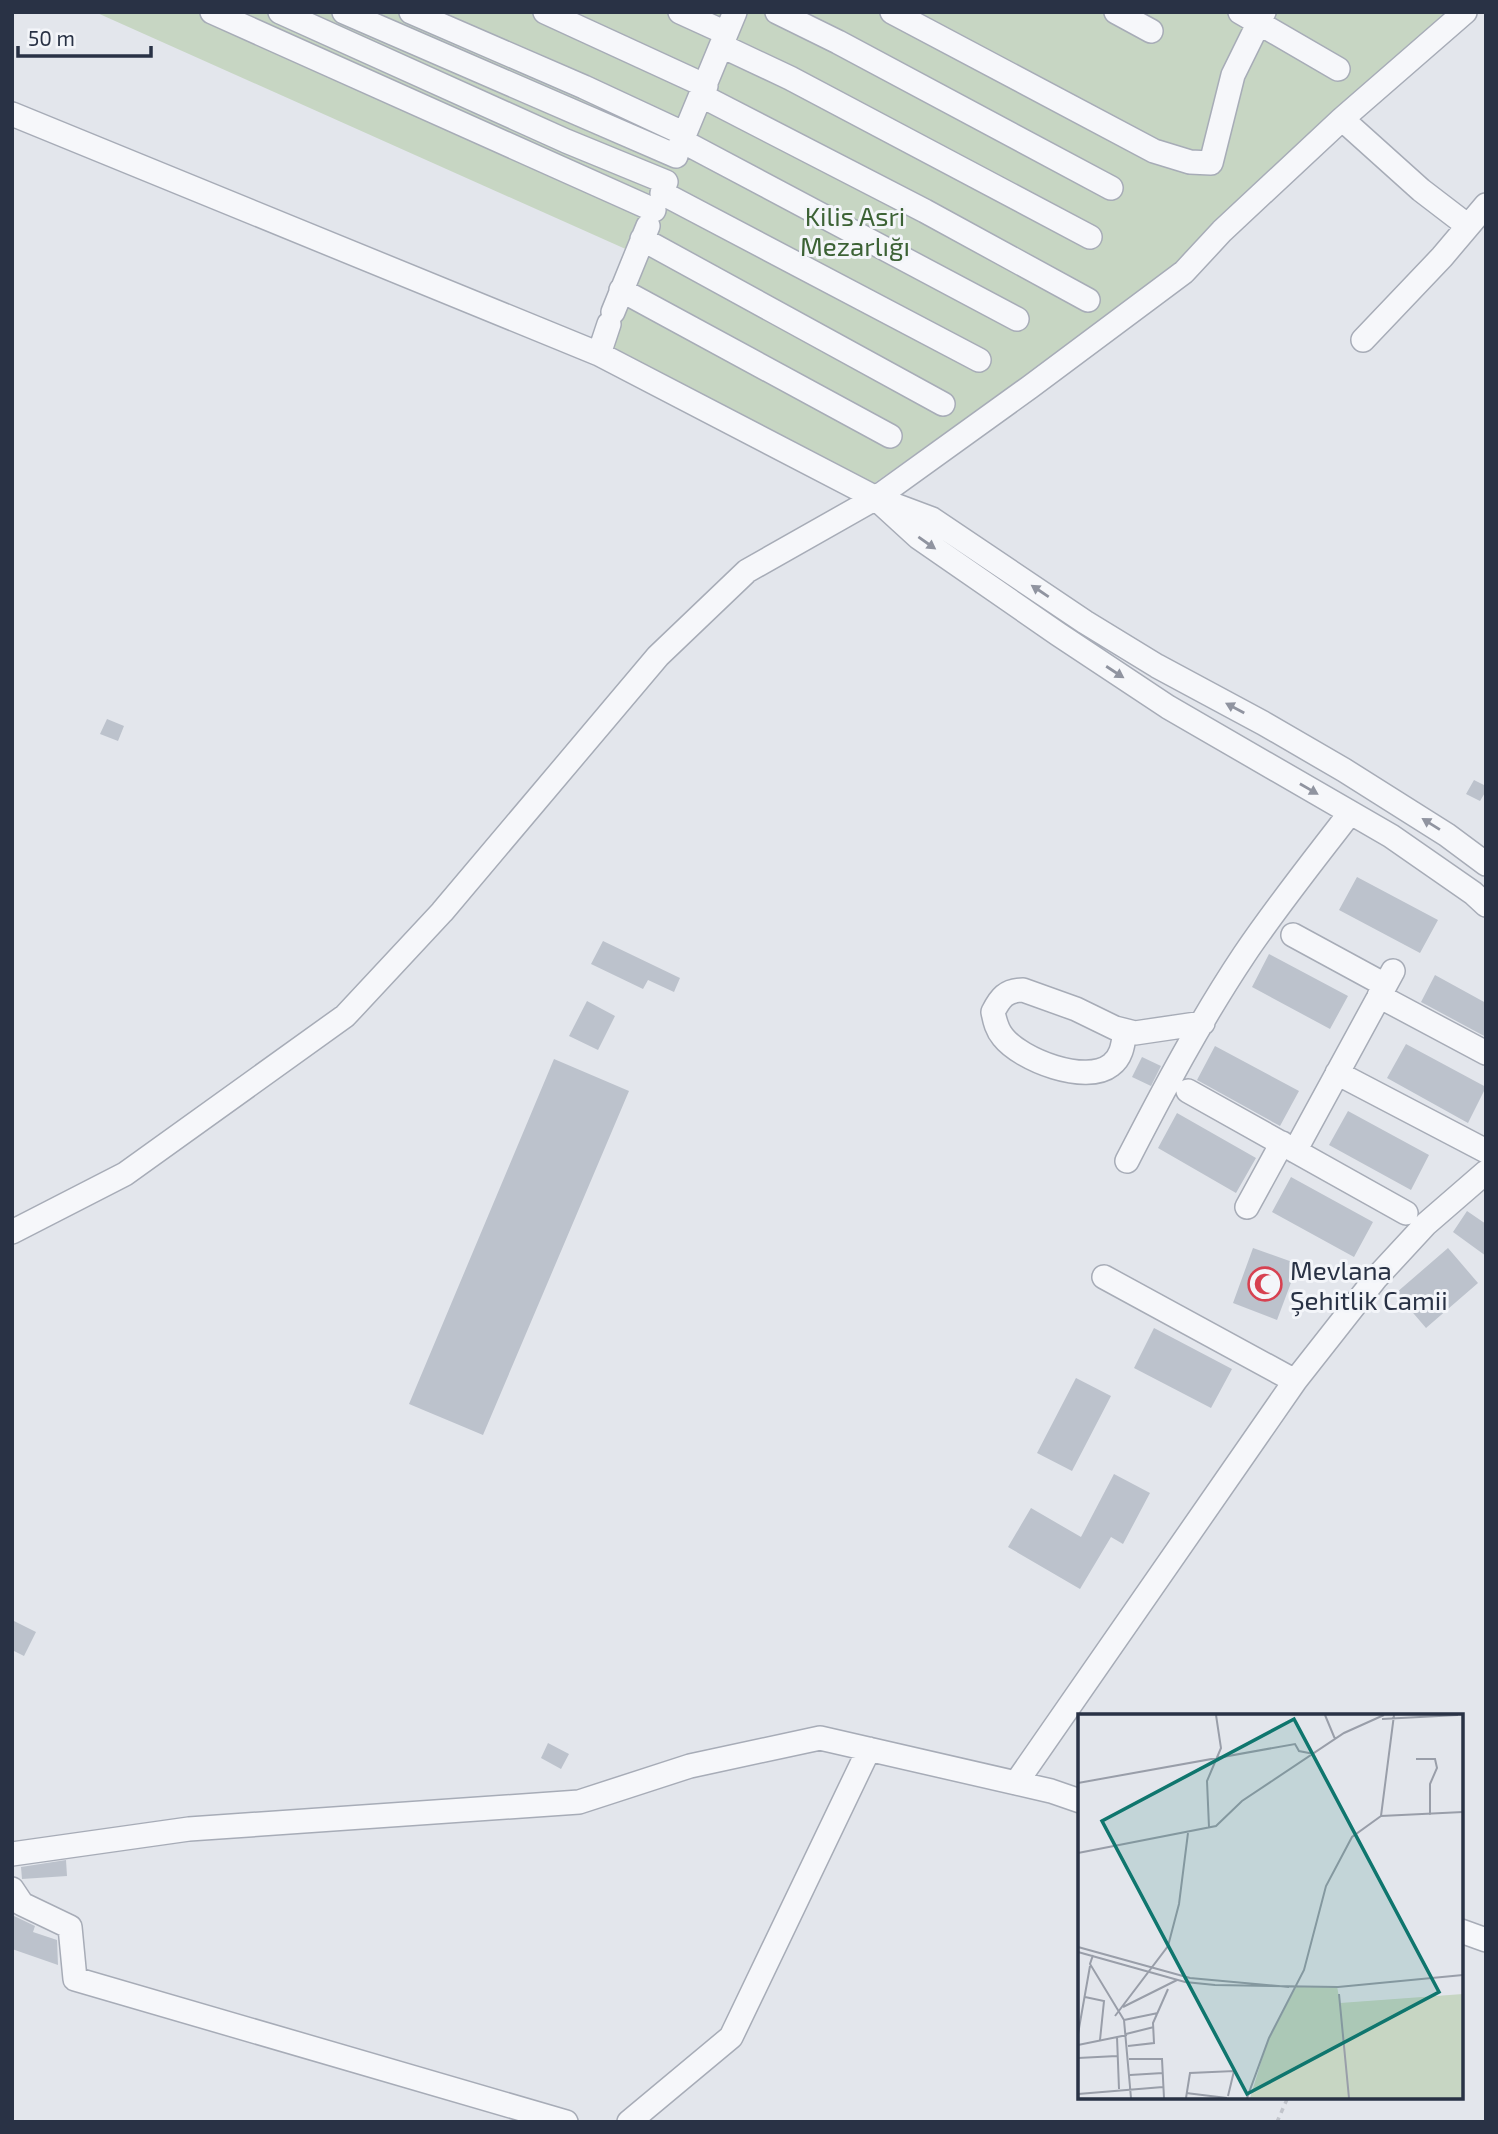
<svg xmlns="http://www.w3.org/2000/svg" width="1498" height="2134" viewBox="0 0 1498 2134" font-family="'Exo 2',sans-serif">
<rect width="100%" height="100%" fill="#e3e6ec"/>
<path fill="#c7d6c3" d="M95,12h1355l-278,261 -316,223 -253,-133 36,-108z"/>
<path fill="#bcc2cc" d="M107,719l17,7 -6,15 -18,-7z
M1474,780l12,6v5l-6,10 -14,-7z
M1357,877l81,43 -18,33 -81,-43z
M603,941l77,37 -6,14 -26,-12 -5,9 -52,-25z
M1269,954l79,42 -18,33 -78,-42z
M1435,975l51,28v34l-65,-35z
M587,1001l28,15 -17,34 -29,-14z
M1406,1044l80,43 -18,36 -81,-45z
M1215,1046l84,45 -19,35 -83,-46z
M1142,1057l19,9 -10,20 -19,-9z
M554,1059l75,32 -146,344 -74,-31z
M1348,1111l81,44 -18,35 -82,-45z
M1177,1113l79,45 -20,35 -78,-45z
M1291,1177l82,45 -19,35 -82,-45z
M1467,1211l19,13v32l-33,-24z
M1253,1248l45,16 -21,56 -44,-17z
M1448,1248l30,35 -52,45 -30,-35z
M1154,1328l78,41 -21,39 -77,-40z
M1076,1378l35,18 -39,75 -35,-18z
M1114,1474l36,19 -27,51 -12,-7 -31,52 -72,-42 23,-39 50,29z
M12,1620l24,12 -12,24 -12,-6z
M548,1743l21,11 -8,15 -20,-11z
M66,1860l1,16 -45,3 -1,-12z
M12,1915l23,11 -2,6 24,8 1,25 -46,-16z"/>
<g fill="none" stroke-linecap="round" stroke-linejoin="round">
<defs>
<path id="minor" d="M212,12l442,198
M280,12l286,129 100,41
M344,12l332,144
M411,12l173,75 101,47
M545,12l161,74
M680,12l46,21
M777,12l61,30 273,146
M892,12l262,139 36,11 21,1 22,-88 31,-63
M1116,12l35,19
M1240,12l98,57
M722,46l68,32 300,159
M702,96l223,115 163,89
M12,114l587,240 277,144 56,21 153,103 72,44 106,57 81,47 103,65 39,29
M1342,119l79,71 47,36
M682,141l335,178
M676,155l59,-143
M662,193l317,167
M642,239l301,165
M621,290l269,146
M613,312l35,-86
M1363,340l79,-83 44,-52
M599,354l10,-30
M883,505l35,32 140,97 110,73 223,129 82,57 13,12
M1293,935l92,50
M1379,996l107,57
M1125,1031c-2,13 -3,26 -14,34 -25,20 -90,-5 -108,-28 -6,-7 -8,-15 -10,-25 7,-14 13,-22 30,-22l53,19 39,19 20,5 68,-10
M1337,1073l149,78
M1188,1091l218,122
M1295,1151l98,-180
M1127,1161c36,-70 73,-140 117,-206 33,-49 70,-95 106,-142
M1247,1207l35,-64
M12,1232l113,-58 220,-158 97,-104 216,-256 89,-85 129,-73 154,-111 154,-115 38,-41 120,-112 123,-107
M1104,1277l191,104
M1016,1783l279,-402 81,-103 50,-54 60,-52
M12,1854l177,-25 390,-27 111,-36 130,-28 231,53 29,10
M12,1889l10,15 48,23 5,52 491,143
M1461,1931l25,9
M629,2122l102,-85 138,-288"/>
</defs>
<use href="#minor" stroke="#a7acb7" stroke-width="26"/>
<path stroke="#c1c4cb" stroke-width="3.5" stroke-dasharray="5 5" stroke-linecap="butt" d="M1277,2122l11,-25"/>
<use href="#minor" stroke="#f6f7fa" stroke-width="23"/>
</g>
<defs><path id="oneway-solid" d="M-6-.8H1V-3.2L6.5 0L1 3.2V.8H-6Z" transform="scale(1.75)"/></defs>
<g fill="#9094a0">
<use href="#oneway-solid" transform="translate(927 543) rotate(35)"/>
<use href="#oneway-solid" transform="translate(1040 591) rotate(-146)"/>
<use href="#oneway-solid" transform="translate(1115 672) rotate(33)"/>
<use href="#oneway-solid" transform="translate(1235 708) rotate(-152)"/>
<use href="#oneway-solid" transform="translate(1309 789) rotate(30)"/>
<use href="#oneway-solid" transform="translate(1431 824) rotate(-148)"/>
</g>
<defs>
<symbol id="mosque-ring" viewBox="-11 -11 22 22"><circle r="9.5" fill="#f3f5f9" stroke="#d74151" stroke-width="1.5"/><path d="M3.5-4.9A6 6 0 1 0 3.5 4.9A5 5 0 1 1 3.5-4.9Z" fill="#d74151"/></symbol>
</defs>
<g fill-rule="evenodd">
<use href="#mosque-ring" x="1246" y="1265" width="38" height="38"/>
</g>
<g text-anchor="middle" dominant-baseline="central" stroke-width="6" stroke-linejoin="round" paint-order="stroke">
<g font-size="26" fill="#3c6235" stroke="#f3f5f9">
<text x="855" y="215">Kilis Asri<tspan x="855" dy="30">Mezarlığı</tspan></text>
</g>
<g font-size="26" fill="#293245" stroke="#f3f5f9" text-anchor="start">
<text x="1290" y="1269">Mevlana<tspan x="1290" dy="30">Şehitlik Camii</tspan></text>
</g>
</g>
<g transform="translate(1078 1714)">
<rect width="385" height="385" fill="#e3e6ec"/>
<path d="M259,272l3,17 123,-9v104h-213l17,-55 29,-56z" fill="#c7d6c3"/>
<path fill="none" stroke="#999ea9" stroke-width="2" d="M247,1l10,24M304,5l76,-4M338,45h19l2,9 -7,16v31M0,69l217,-39 4,7 15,3M303,102l82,-4M131,113l-2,-46 14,-33 -5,-33M0,139l138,-27 26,-25 102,-68 40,-18M0,233l112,31 99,9M0,238l107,30 30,3 123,2 125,-12M15,241l-3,9 34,56 7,78M261,280l10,104M7,283l19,4 -4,39M45,293l54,-27M37,302l53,-70 11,-42 9,-71M46,306l34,-7M0,320l12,-68M48,320l28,-7M39,323l2,52M0,331l49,-10M50,332l26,-3 -1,-20 15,-34M0,344l39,-2M51,345h33l2,39M52,361l33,-2M108,379l41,5M0,380l85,-7M108,384l4,-25 44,-2 -6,25M169,384l22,-60 35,-68 22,-84 26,-49 29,-21 13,-101"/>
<path fill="#0f766e" fill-opacity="0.15" stroke="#0f766e" stroke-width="3.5" d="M216,5l145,273 -192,102 -145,-273z"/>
<rect width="385" height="385" fill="none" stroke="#293245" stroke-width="3.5"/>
</g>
<rect width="1498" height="2134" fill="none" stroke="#293245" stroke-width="28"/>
<path d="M18 46v10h133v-10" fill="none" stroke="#293245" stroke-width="3.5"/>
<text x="28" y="46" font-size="21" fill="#293245" stroke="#f3f5f9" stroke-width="5" paint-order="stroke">50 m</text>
</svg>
